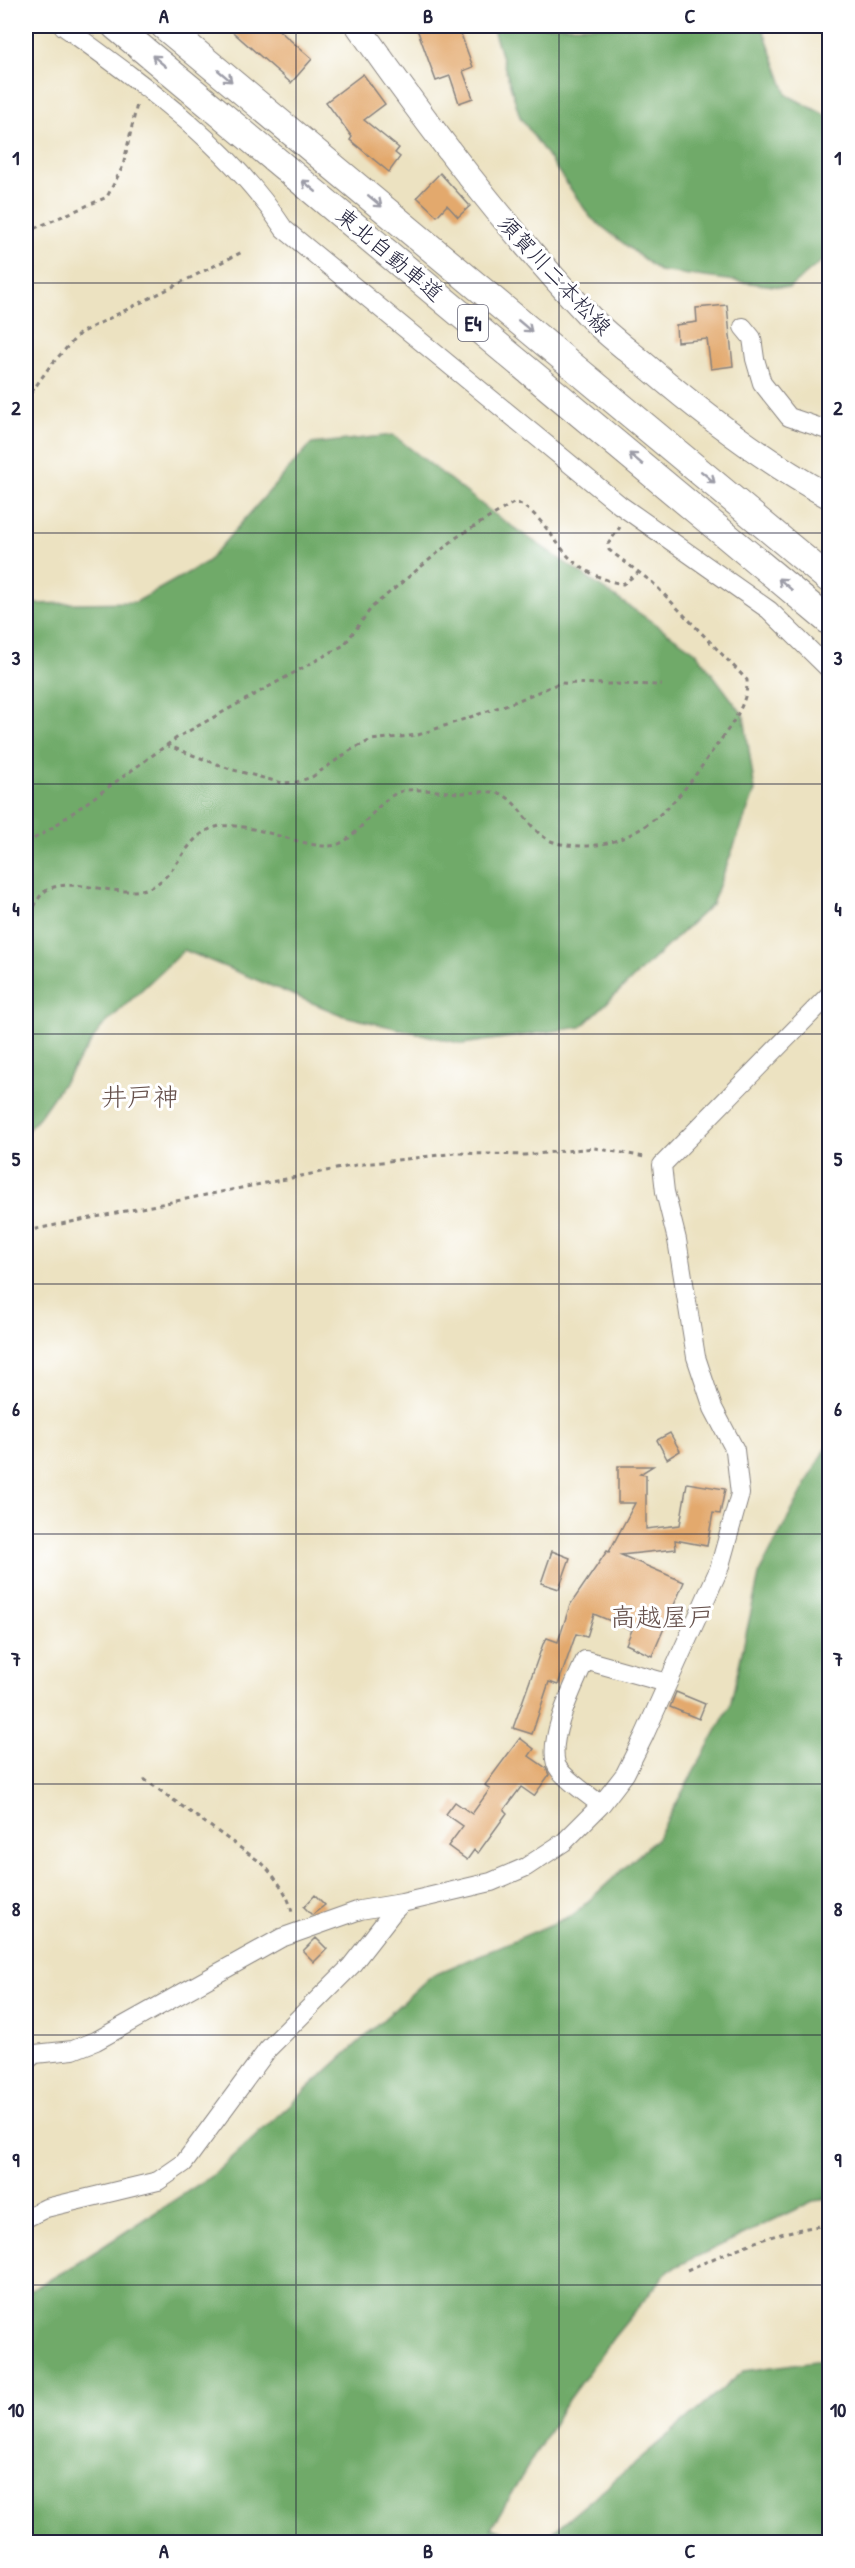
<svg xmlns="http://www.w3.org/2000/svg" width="855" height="2568" viewBox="0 0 855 2568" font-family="'Patrick Hand','Klee One',sans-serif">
<rect width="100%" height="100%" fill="#fff"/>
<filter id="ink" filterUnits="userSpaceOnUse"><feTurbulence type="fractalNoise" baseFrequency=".0167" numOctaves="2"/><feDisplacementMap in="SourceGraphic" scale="12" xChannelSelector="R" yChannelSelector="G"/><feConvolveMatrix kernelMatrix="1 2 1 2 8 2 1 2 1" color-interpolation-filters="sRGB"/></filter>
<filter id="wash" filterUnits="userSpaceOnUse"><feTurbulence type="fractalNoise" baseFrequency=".008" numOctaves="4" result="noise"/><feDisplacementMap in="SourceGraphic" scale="24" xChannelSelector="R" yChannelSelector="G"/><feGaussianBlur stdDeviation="1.35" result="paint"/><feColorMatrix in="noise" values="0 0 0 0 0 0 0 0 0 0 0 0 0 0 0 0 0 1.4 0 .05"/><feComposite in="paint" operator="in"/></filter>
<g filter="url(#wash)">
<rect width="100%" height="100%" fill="#ece2c1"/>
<path fill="#6faa69" stroke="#486652" stroke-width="1.5" d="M492,26h270l25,69 42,22v138l-40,33 -130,-17 -68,-53 -71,-101z
M393,435l101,79 202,138 48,64 11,75 -43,113 -131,123 -118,17 -119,-28 -160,-66 -83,78 -61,88 -14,16v-528l110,-2 71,-40 104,-118z
M829,1441v758l-16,2 -144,69 -55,67 -47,64 -76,127 44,14h-509v-249l44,-25 143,-93 218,-199 142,-61 84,-77 73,-132 30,-135z
M829,2359v183h-288l203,-171z"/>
<g id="blocks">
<path fill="#e3a96d" d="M226,26h48l38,33 -21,24z
M416,26h42l15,41 -10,4 10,27 -14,5 -9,-27 -14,5z
M363,74l22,30 -21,16 35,28 -4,5 5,4 -11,15 -39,-32 2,-3 -26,-35z
M440,173l30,33 -12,11 -11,-12 -10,11 -20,-19z
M727,305l6,61 -22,3 -4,-30 -30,3 -1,-17 21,-3 -1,-14z
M670,1433l10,18 -13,8 -10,-19z
M618,1466h35l-13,8 6,1v54l34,-4 7,-42 38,6 -5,25 -7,-1 -6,33 -32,-6 1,9 -55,6 63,27 -32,74 -26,-12 6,-14 -38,-16 -7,23 -11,-3 -18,51 -9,-3 -17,52 -19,-6 30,-84 4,-6 11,4 12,-37 37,-54 2,1 26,-49h-17z
M552,1551l18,7 -11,31 -18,-6z
M676,1692l29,12 -6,15 -29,-12z
M520,1738l14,11 -5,7 17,12 3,7 -15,21 -13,-9 -17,23 3,3 -29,40 -4,-3 -7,10 -19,-14 15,-20 -17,-12 9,-12 17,12 18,-25 -5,-4z
M315,1895l10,10 -13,10 -8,-8z
M316,1938l11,11 -13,13 -11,-11z"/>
</g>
</g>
<g filter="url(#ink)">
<use href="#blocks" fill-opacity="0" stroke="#87827e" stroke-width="1.5"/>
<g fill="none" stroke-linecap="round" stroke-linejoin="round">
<defs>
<path id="minor" d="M63,26c81,59 166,119 221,203l336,276 149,105 61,60
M743,327l9,11 3,21 7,24 27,34 41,14
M601,1805c-11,-9 -41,-29 -45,-41 -8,-28 18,-78 29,-104l82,23
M26,2061l9,-7 38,-4 23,-9 185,-103 79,-28 42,-7
M26,2218l20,-10 112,-27 26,-18 84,-114 83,-83 42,-54 9,-9 89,-21 35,-15 38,-25 37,-37 24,-31 19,-38 75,-167 21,-75 -5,-44 -22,-42 -17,-51 -19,-117 -12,-48 -3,-27 168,-171"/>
<path id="major" d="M358,26c71,101 146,200 232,291 17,18 39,34 58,50 57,49 116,94 182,130"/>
<path id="highway" d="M115,26l715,596
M164,26l666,554"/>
</defs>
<use href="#minor" stroke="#87827e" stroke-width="20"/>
<use href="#major" stroke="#87827e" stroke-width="26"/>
<use href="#highway" stroke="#87827e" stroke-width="29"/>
<path stroke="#87827e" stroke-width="3" stroke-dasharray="4.5 4.5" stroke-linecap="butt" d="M26,232l81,-35 16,-31 14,-62
M26,386l5,7
M26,400l24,-34 30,-33 162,-81
M166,745l64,24 52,14 15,-1 15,-5 39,-27 20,-10 47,-5 96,-33 45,-19 103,2
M26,843l20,-11 132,-95 166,-92 28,-38 85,-70 58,-35c24,9 37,37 54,55 13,14 36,24 54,27l16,-12
M26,923c7,-9 9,-23 18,-31 24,-19 77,9 107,-5 30,-14 34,-56 70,-61 33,-4 91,26 115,19 26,-8 43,-52 71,-55 18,-1 37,2 54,3 12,0 26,-3 37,0 18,5 28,30 42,41 13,11 26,11 42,12 55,0 93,-41 122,-83 15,-23 45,-54 43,-83l-94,-97 -44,-33 -1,-6 12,-17
M26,1231l330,-66 100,-12 69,2 69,-7 51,9
M144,1779l119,85c12,14 27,31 29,50
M687,2270c46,-20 92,-41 143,-45"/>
<use href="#minor" stroke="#fff" stroke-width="18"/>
<use href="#major" stroke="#fff" stroke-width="24"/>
<use href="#highway" stroke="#fff" stroke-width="27"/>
</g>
<defs><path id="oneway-shaft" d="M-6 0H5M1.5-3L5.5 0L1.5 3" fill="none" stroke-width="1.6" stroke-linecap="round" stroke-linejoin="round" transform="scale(1.5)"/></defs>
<g stroke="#9c9ca7">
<use href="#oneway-shaft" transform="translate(159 61) rotate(-140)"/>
<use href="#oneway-shaft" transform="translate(225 76) rotate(40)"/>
<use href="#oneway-shaft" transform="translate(309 186) rotate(-140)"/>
<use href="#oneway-shaft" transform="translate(375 201) rotate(40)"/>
<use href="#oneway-shaft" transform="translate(525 326) rotate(40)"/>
<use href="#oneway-shaft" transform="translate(636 459) rotate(-140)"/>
<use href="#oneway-shaft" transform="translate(708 477) rotate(40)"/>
<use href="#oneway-shaft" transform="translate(785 584) rotate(-139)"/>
</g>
</g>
<path fill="none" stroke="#22223b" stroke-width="1.5" stroke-opacity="0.55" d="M296,26v2516M559,26v2516M26,283h804M26,533h804M26,784h804M26,1034h804M26,1284h804M26,1534h804M26,1784h804M26,2035h804M26,2285h804"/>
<g text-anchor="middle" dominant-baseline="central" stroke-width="6" stroke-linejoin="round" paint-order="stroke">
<rect fill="#fff" stroke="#646476" stroke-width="1.5" x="458" y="305" width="30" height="36" rx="4.5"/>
<g font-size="21" font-weight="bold" fill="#22223b">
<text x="473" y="323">E4</text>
</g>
<g font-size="22" fill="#22223b" stroke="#fff">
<text transform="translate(390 254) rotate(40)">東北自動車道</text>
<text transform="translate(555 275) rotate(47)">須賀川二本松線</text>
</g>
<g font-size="26" fill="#66514c" stroke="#fff">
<text x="140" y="1096">井戸神</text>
<text x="662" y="1616">高越屋戸</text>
</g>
</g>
<rect width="855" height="2568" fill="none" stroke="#fff" stroke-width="66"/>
<rect x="33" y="33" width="789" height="2502" fill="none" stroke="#22223b" stroke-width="2"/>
<g font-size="20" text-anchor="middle" font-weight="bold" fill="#22223b">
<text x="164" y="23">A</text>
<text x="428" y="23">B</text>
<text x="690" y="23">C</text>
<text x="16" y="165">1</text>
<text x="838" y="165">1</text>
<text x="16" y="415">2</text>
<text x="838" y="415">2</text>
<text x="16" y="665">3</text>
<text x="838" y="665">3</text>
<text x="16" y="916">4</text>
<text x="838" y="916">4</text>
<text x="16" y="1166">5</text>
<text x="838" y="1166">5</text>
<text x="16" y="1416">6</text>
<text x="838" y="1416">6</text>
<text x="16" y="1666">7</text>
<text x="838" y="1666">7</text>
<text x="16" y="1916">8</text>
<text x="838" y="1916">8</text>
<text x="16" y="2167">9</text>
<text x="838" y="2167">9</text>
<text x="16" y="2417">10</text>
<text x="838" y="2417">10</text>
<text x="164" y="2558">A</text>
<text x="428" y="2558">B</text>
<text x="690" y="2558">C</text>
</g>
</svg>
